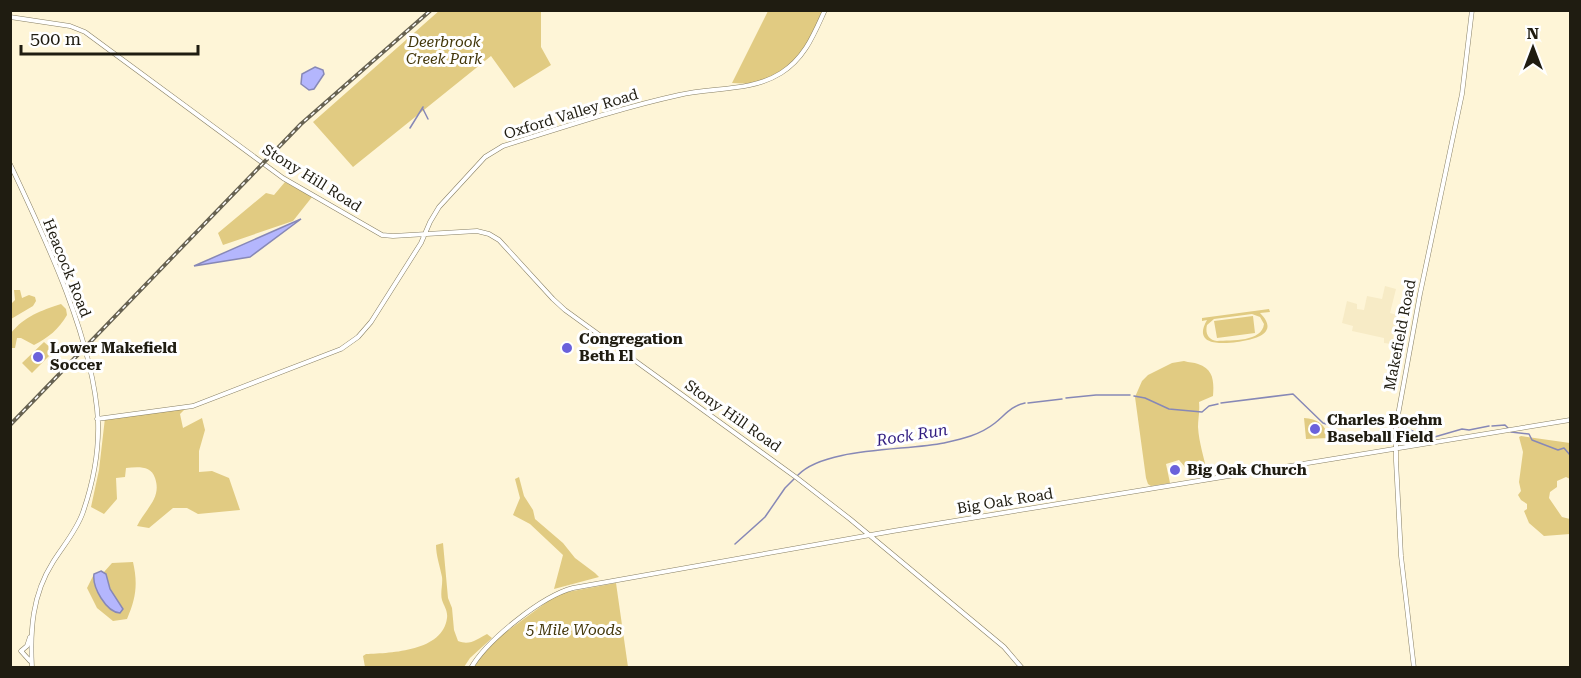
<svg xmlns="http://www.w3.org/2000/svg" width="1581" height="678" viewBox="0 0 1581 678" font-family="'Roboto Serif',serif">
<rect width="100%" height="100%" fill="#fef5d7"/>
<path fill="#f7ebc6" d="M1385,286l11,3 -6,24 7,2 -5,29 -8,-1v-5l-32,-7 1,-5 -11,-3 5,-22 10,3v5l7,1 3,-14 15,3z"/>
<path fill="#e1cb82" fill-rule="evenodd" d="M440,10l101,1v36l10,18 -37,23 -23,-32 -138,111 -40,-45z
M768,11h57l-21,41 -25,22 -25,10 -22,-1z
M285,182l27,15 -19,24 -70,24 -5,-12 48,-40 8,2z
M14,290h6l2,8 7,-3 6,2 1,4 -3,5 -22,13v-15l4,-4z
M61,304l5,5 1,6c-8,14 -19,23 -33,30l-13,-7h-4l-2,10h-4v-15c14,-17 29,-22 50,-29z
M1269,309l1,3 -10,1c21,21 -7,27 -23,29 -15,2 -45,4 -30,-22l-5,1v-3zM1252,314l8,3 4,7c-2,18 -32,16 -47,17 -9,-1 -12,-8 -10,-16l7,-6z
M1253,316l2,17 -38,5 -3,-17z
M44,342l10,9 -22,22 -10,-10z
M1184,361c5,2 10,1 14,3 16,5 16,18 15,32l-14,6c1,9 -1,17 -1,25 1,16 6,30 9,45l-2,2 -5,-14 -15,7 -6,-7 -13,4 4,19 -19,3 -3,-2 -2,-6 -11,-81 7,-16 6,-6 24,-12z
M187,407l-7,7 3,14 19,-10 3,12 -6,21v21l13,-1 17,7 11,32 -42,4 -11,-6h-14l-24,20 -12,-2c9,-18 25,-28 18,-48 -4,-13 -18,-11 -29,-10l-1,9 -9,1 1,21 -13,15 -13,-7 8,-37 6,-52z
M1304,418c13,1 22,6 24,20l-22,1z
M1521,436l49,7v36l-4,-2 -9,4v6l-7,5 -1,6 13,19 8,2v15l-26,2 -15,-13 -5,-12 3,-2v-5l-6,-4 -3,-5 3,-4 -2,-9 4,-30 -4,-15z
M519,477l5,19 9,14 2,9 28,24 12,15 20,15 4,4 -45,12 9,-34 -33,-31 -17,-9 7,-17 -5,-19z
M443,543l5,55 4,10 2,22 4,11c12,5 19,-2 29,-7l5,4 -22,20 -6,9h-99l-2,-11 3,-2c26,-1 77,-3 81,-36 1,-7 -3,-12 -5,-18 -2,-7 1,-16 0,-23 -2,-11 -6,-21 -6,-32z
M133,562c5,22 3,36 -6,57l-14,2 -16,-13 -10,-20 7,-14 10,-2 8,-9z
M616,583l12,84 -154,1 7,-13 18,-18 52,-38 11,-6z"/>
<path fill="#b4b6fd" stroke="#8788b6" stroke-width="1.5" d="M315,67l8,3 1,4 -10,15 -5,1 -8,-6 1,-10z
M301,219l-51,38 -56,9z
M101,571l5,3 4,15 13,20 -3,4c-14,-1 -28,-26 -26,-39z"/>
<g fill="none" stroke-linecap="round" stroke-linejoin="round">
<path stroke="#8788b6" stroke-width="1.5" d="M423,109l5,10
M410,128l13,-21
M1134,396l11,2 24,11 33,3 7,-6 9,-2
M1066,398l30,-3h34
M1028,403l34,-4
M1221,403l72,-9 30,29 6,2 8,-2 3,2 20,-2 39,2 22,10 10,3 31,-9 7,1 20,-4
M1492,426l13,-1 3,3
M1511,432l18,2 3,6 26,10 6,-2 6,7
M798,475c27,-28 107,-24 146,-32 18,-4 36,-8 51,-20 10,-8 16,-17 30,-20
M735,544l30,-27 20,-29 9,-9"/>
<defs>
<path id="secondary" d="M10,17l60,9 15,6 198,146 99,57 11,1 84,-5 12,3 10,6 54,59 12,11 232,168 53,41 154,128 18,21
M10,164c35,74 84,176 88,258 1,31 -5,61 -15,90 -6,18 -20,34 -30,50 -21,33 -23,68 -21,106
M97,419l96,-13 148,-57 17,-12 13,-15 50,-79 9,-21 9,-15 46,-50 18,-11c58,-18 117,-38 176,-51 33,-8 72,-3 102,-22 24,-15 33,-39 44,-63
M30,661l-9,-10 6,-5 3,-9
M471,668c16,-28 71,-72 102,-80l320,-57 677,-111
M1414,668l-13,-112 -5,-95v-35l24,-132 42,-200 10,-84"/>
</defs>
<use href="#secondary" stroke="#877f64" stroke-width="5"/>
<use href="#secondary" stroke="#fff" stroke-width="4"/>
<defs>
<path id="rail" d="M10,425l291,-301 130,-114"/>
</defs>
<use href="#rail" stroke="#676251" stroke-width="4"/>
<use href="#rail" stroke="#fff" stroke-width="1.5" stroke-dasharray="4.5" stroke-linecap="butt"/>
</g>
<g fill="#6a61db" stroke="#fff" stroke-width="2">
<circle cx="567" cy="348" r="6"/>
<circle cx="38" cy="357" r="6"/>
<circle cx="1315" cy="429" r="6"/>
<circle cx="1175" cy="470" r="6"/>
</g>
<g text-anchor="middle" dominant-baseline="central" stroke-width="6" stroke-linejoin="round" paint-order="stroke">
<g font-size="15" font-style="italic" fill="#423609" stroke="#fff">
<text x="444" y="42">Deerbrook<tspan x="444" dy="17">Creek Park</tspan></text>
<text x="574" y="630">5 Mile Woods</text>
</g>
<g font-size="15" fill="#1f1c11" stroke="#fff">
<text transform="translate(571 114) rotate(-17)">Oxford Valley Road</text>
<text transform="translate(312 178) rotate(32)">Stony Hill Road</text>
<text transform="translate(67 268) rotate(68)">Heacock Road</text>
<text transform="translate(1400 335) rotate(-79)">Makefield Road</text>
<text transform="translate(733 416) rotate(35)">Stony Hill Road</text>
<text transform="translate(1005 501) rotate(-9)">Big Oak Road</text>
</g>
<g font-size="15" font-weight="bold" fill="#1f1c11" stroke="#fff" text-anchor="start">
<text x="579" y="339">Congregation<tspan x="579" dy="17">Beth El</tspan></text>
<text x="50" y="348">Lower Makefield<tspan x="50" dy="17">Soccer</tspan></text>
<text x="1327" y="420">Charles Boehm<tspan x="1327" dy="17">Baseball Field</tspan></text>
<text x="1187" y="470">Big Oak Church</text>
</g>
<g font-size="16" font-style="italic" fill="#2f1b7f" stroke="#fff">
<text transform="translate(912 435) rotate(-9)">Rock Run</text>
</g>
</g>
<rect width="1581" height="678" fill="none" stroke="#1f1c11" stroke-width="24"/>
<g transform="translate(1533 48)" stroke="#ffffff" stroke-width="4.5" paint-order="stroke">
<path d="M0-4.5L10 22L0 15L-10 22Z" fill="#1f1c11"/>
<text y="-9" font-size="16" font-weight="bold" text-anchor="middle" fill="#1f1c11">N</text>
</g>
<path d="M21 45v9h177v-9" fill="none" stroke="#1f1c11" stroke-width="3"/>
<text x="30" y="45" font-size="18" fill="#1f1c11" stroke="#ffffff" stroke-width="4.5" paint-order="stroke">500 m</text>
</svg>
